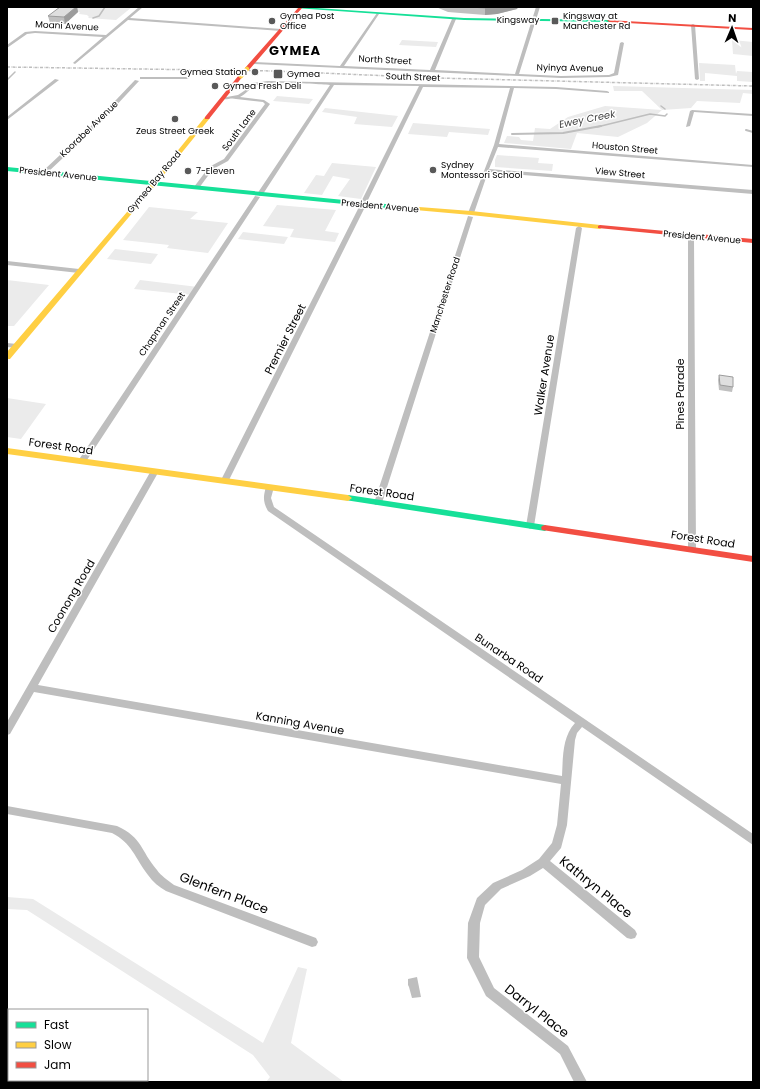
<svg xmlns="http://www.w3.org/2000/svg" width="760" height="1089" viewBox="0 0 760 1089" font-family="Poppins,sans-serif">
<rect width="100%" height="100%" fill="#fff"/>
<path fill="#ebebeb" d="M61,7h71l-16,13 -28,-2 1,-1 -2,-2 -8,-1 1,-2 -24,-1z
M402,40l36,2 -2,5 -37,-2z
M732,40l21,2v14l-20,-2z
M699,63l36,2 1,9 1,-3 16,1v10l-16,-1v-5l-32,-3v8h-5z
M613,86l140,4v4l-10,-1 -3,10 -43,-2 -6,7 -29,2 -15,13 -29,14 -41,-4 -6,16 -67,-6 3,-7 12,1 2,3 12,1 2,-13 15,1 18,-12 37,-11 57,4 -20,-19h-28z
M277,96l36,3 -4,5 -36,-3z
M325,108l73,8 -6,11 -38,-3 3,-7 -35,-5z
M413,123l77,6 -2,6 -39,-3 -2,5 -39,-3z
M497,155l42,3 -1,5 15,1 -1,7 -57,-4v-7z
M332,163l44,4 -15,32 -23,-3 12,-17 -17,-3 -11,19 -18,-2 12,-18 8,1z
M277,205l59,5 -11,21 14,2 -4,9 -45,-5 4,-8 -31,-3z
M149,207l49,5 -8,7 38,4 -20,30 -41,-5 2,-3 -46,-5z
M243,232l45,5 -4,7 -46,-5z
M115,249l43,5 -7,10 -44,-5z
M7,280l42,5 -35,41h-7z
M140,280l58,7 -6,8 -58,-6z
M7,398l39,6 -25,35 -14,-2z
M7,897l26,2 230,144 35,-76 9,2 -16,74 53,39h-78l4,-5 -17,-22 -226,-145 -20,-1z"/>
<path fill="#bebebe" d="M417,977l4,20 -9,1 -3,-11 -1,-2v-6z"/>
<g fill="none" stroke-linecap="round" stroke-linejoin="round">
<path stroke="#bebebe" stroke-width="1.5" d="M93,18l6,-2 6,-9
M7,80l8,-8
M661,106l4,3
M597,127l53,-13 15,2 2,-2"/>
<path stroke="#bebebe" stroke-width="2" d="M746,130l7,2
M512,134l51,-1 38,-7"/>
<path fill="#bebebe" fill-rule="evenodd" d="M139,7h4l-13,11 151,11 2,1 -2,1 -153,-11 -53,44 -2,-1 1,-1 29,-25 -68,-4 -8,1 -20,14v-3l18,-13 10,-1 71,4z
M536,7h4l-21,67 42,2 48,-1 5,-2 6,-30 2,-1 2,1 -6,32 -9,2 -48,1 -308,-14 -2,-1 2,-1 87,4 37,-53 2,1 -35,52 86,4 22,-51 2,-1 2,1 -21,51 80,4z
M693,24l2,1 4,54 -2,1 -2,-1 -4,-54z
M142,77h45l2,1 -2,1h-47v-2z
M55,79l4,1 -52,40v-3z
M135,80l4,1 -40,43 -52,49h-4v-2l52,-49z
M268,81l288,6 51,4 2,1v1l-53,-4 -42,-1 -15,56 254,21v2l-255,-20 -9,22 264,21v4l-265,-22 -14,41 -5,1 -1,-1 26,-68 16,-57 -87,-1 -57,117 -5,1 -1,-1 59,-118 -85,-1 -71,109 -3,2 -3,-2 73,-109c-14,-1 -66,-5 -75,1 -6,3 -9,8 -15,11l24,3 6,4 -42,57 -15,8 -14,19h-4l-1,-1 15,-20 15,-8 41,-55 -2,-2 -27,-3c-5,-2 -11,2 -15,-1l17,-3 6,-4 8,-8z
M692,110l61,4v2l-59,-4 -4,14 -4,1 4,-16z
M255,196l5,1 -175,266h-6l-1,-2z
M362,205l3,2 -136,273 -4,2h-3l-1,-2 138,-273z
M468,216l5,1 -91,286 -1,2h-6l-1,-2z
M579,226l3,2 -48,298 -4,3 -4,-3 50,-298z
M691,237l3,2 2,310 -4,3 -4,-3v-310z
M7,261l72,8 3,2 -3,2 -72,-8z
M7,343l10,1 3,2 -3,2 -10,-1z
M152,469h6l1,2 -121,214 524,91c1,-18 0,-39 13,-53l-307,-212c-5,-9 -5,-14 -2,-24l4,-2 4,2 -3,11 3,9 479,327v11l-171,-118 -5,6 -2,7 -8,85 -6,23 -11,13 85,69 2,4 -2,4 -4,1 -4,-1 -84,-70 -13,8 -29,13 -16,16 -5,18 -1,34 15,31 74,58 19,36h-13l-14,-28 -74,-58 -19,-38 1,-35 9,-25 16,-15 29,-13 17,-11 13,-16 5,-18 4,-41 -527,-92 -24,42 -3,1v-13z
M7,806l110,20c26,12 23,24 40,44 4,6 11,10 17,15l142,53 2,4 -2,4 -4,1 -146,-56c-7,-4 -13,-9 -18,-16 -13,-17 -16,-32 -36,-42l-105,-19z"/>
<path fill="#16e098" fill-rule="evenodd" d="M281,7h21l162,11 145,2 2,1 -2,1 -145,-2z
M7,167l399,39 3,2 -3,2 -399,-39z
M348,495l197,30 4,3 -4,3 -200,-31 -1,-2z"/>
<path fill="#ffcf43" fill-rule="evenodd" d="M205,117l5,1 -61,75 -139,166h-3v-7l138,-161z
M406,206l65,5 129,14 3,2 -3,2 -129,-14 -67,-6v-2z
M7,448l341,47 4,3 -4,3 -341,-47z"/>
<path fill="#f24e42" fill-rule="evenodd" d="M299,7l3,1 -53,62h-4v-2z
M607,20l146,8v2l-144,-8z
M239,75l4,1 -34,43h-4v-2z
M600,225l153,14v4l-155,-15v-2z
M545,525l208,31v6l-211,-32 -1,-2 1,-2z"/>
<path stroke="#bebebe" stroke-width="1.5" stroke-dasharray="3 1 0.5 1" stroke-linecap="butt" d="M7,67l267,4 163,7 316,8"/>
<path stroke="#ffcf43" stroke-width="4.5" d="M241,76l6,-7"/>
</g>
<path fill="#c0c0c0" d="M60,7h17l1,5 -13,12 -15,-1 -2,-7z
M436,7h82l-1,2 -20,5 -12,1 -37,-3z
M719,375l14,12 -1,5 -13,-2 -1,-10z"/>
<path fill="#9c9c9c" d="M76,7h1l1,5 -13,12 -1,-7z
M500,7h18l-1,2 -20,5 -12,1v-7z"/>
<path fill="#dfdfdf" stroke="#9c9c9c" d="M60,7h16l-12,10 -16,-1z
M470,7h30l-15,1z
M719,375l14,2v10l-13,-2z"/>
<g fill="#595959" stroke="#fff" stroke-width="1.5">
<circle cx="272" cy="21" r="4"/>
<rect x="551" y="17" width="8" height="8" rx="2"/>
<circle cx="255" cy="72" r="4"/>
<rect x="273" y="69" width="10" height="10" rx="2"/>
<circle cx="215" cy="86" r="4"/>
<circle cx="175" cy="119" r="4"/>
<circle cx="433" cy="170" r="4"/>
<circle cx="188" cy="171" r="4"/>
</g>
<g text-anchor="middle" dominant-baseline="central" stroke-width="3" stroke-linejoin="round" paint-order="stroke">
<g font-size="9" fill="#000" stroke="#fff" text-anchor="start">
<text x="280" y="16">Gymea Post<tspan x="280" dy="10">Office</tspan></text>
<text x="563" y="16">Kingsway at<tspan x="563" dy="10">Manchester Rd</tspan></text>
<text x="247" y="72" text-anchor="end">Gymea Station</text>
<text x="287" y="74">Gymea</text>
<text x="223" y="86">Gymea Fresh Deli</text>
<text x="175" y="131" text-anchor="middle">Zeus Street Greek</text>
<text x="441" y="165">Sydney<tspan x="441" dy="10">Montessori School</tspan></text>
<text x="196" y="171">7-Eleven</text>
</g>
<g font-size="9" fill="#000" stroke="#fff">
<text x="518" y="20">Kingsway</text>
<text transform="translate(67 26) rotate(3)">Moani Avenue</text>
<text transform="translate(385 60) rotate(3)">North Street</text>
<text transform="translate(570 68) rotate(1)">Nyinya Avenue</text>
<text transform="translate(413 77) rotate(2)">South Street</text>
<text transform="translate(89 129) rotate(-44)">Koorabel Avenue</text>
<text transform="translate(239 130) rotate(-53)">South Lane</text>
<text transform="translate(625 148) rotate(5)">Houston Street</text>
<text transform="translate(620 173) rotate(5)">View Street</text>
<text transform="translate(58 174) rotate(6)">President Avenue</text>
<text transform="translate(154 182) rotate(-50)">Gymea Bay Road</text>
<text transform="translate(380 206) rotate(5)">President Avenue</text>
<text transform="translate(702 237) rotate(5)">President Avenue</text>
<text transform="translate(445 295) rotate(-72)">Manchester Road</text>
<text transform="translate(162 324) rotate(-56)">Chapman Street</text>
</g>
<g font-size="10" font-style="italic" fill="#434343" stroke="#fff">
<text transform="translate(587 119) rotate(-11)">Ewey Creek</text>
</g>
<g font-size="11" fill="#000" stroke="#fff">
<text transform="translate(285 339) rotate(-63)">Premier Street</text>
<text transform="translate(544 375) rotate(-81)">Walker Avenue</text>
<text transform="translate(680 394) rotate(-90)">Pines Parade</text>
<text transform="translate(61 446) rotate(8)">Forest Road</text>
<text transform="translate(382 492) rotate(8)">Forest Road</text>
<text transform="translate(703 539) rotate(9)">Forest Road</text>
<text transform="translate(71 596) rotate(-60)">Coonong Road</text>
<text transform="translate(509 658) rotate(34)">Bunarba Road</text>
<text transform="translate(300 723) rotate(10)">Kanning Avenue</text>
</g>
<g font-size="13" font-weight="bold" letter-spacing="1" fill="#000" stroke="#fff">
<text x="295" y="50">GYMEA</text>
</g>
<g font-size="13" fill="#000" stroke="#fff">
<text transform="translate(596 887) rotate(39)">Kathryn Place</text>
<text transform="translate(224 893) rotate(21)">Glenfern Place</text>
<text transform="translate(537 1011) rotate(38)">Darryl Place</text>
</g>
</g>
<rect width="760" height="1089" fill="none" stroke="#000000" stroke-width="16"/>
<rect x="8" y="1009" width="140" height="72" fill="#ffffff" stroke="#999999"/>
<rect x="16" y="1022" width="20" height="6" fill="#16e098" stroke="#999999"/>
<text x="44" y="1029" font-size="12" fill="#000000">Fast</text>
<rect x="16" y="1042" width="20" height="6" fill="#ffcf43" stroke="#999999"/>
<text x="44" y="1049" font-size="12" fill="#000000">Slow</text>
<rect x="16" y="1062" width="20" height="6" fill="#f24e42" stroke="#999999"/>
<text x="44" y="1069" font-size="12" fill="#000000">Jam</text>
<g transform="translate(732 28) rotate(2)" stroke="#ffffff" stroke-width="3" paint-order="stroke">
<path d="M0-3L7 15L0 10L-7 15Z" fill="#000000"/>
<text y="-6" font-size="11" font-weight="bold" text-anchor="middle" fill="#000000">N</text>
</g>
</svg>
